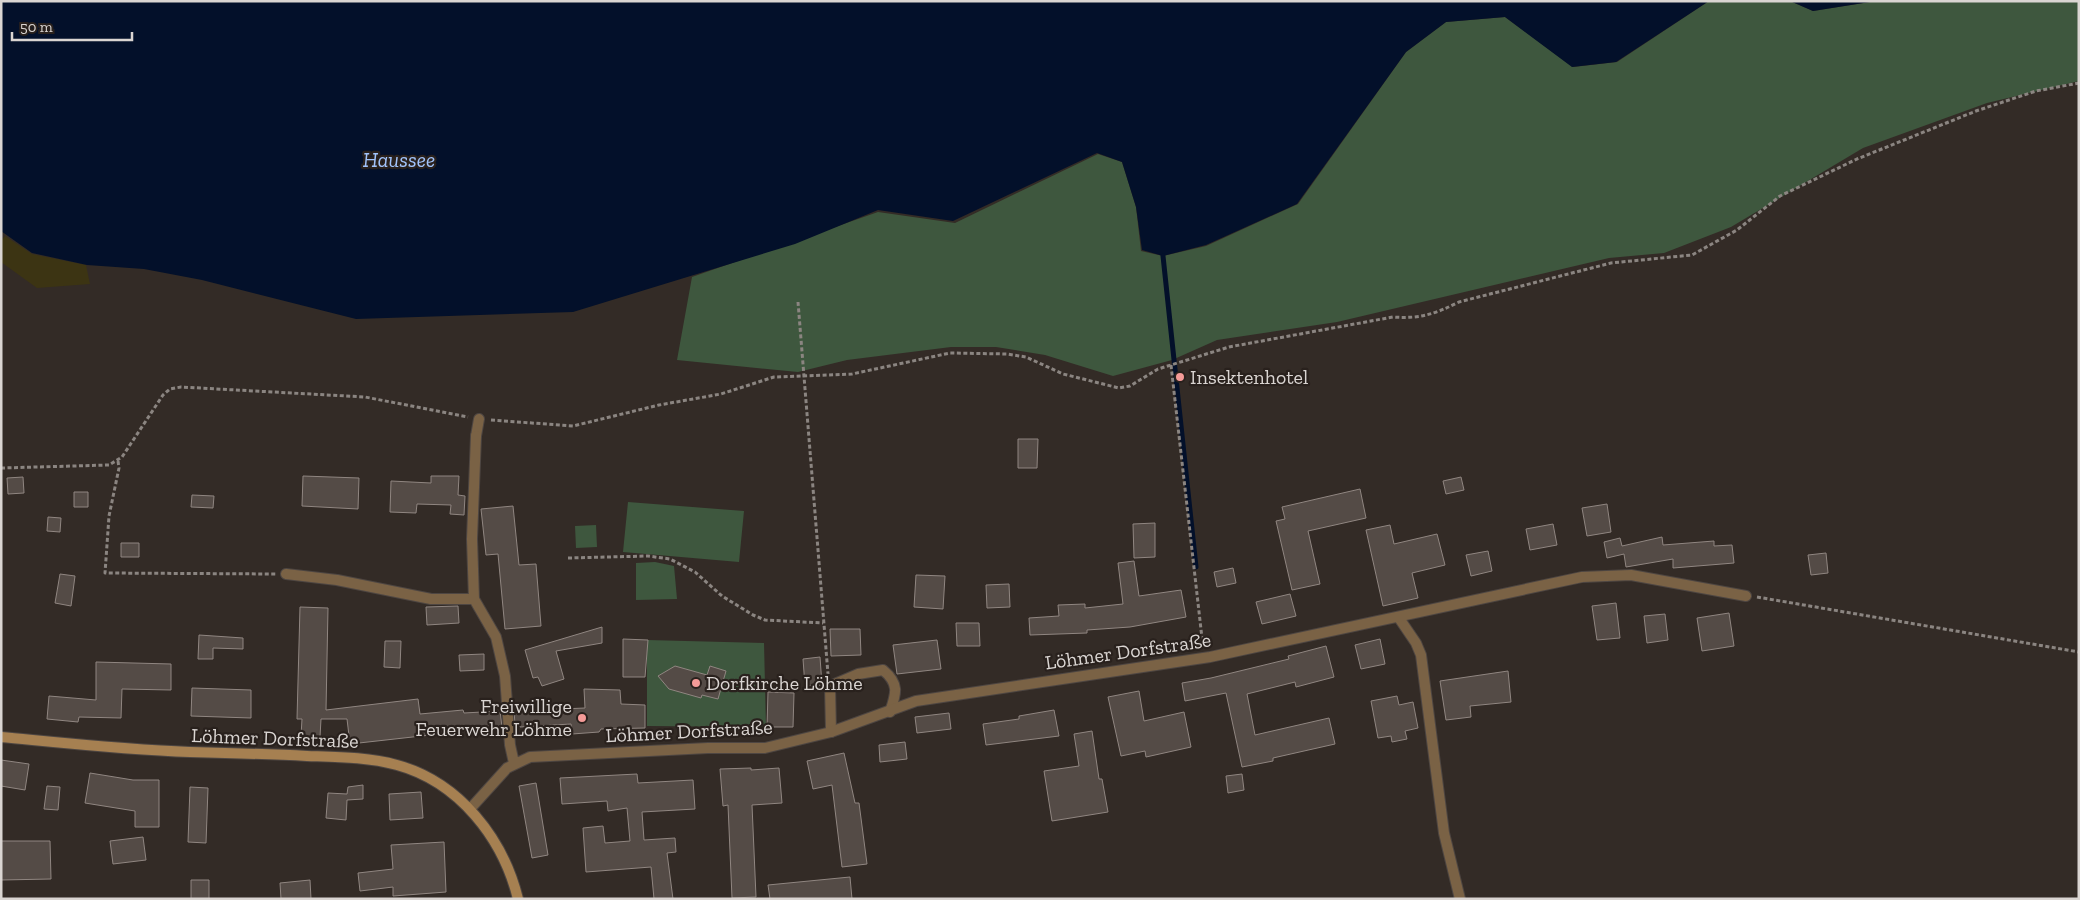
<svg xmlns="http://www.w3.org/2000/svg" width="2080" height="900" viewBox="0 0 2080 900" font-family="'Zilla Slab',serif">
<rect width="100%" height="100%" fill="#332b26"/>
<path fill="#3e573e" d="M1709,1h81l23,10 63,-10h203v80l-92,22 -124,45 -132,79 -67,26 -55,5 -272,64 -120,18 -45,20 -59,16 -68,-21 -49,-8h-45l-104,13 -49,12 -121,-12 15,-83 186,-65 77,11 143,-69 24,8 14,45 5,44 22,5 43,-10 92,-42 108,-152 40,-30 59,-5 68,50 44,-5z
M628,502l116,9 -5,51 -116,-10z
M596,525l1,22 -21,1 -1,-22z
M655,562l19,4 3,33 -41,1v-37z
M647,640l117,3 2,84 -119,-1z"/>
<path fill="#3c3413" d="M5,236l27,18 54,11 4,19 -53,4 -36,-26v-21z"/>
<path fill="#03102a" d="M1,1h1708l-93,61 -44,5 -67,-50 -59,5 -40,30 -109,152 -91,41 -43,11 -21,-6 -6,-43 -14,-45 -25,-9 -144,68 -75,-11 -83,34 -222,68 -217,7 -154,-39 -58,-11 -57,-4 -55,-12 -31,-22z
M1790,1h86l-63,10z"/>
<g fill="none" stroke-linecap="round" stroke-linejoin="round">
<path stroke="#03102a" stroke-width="5" d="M1163,256l33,311"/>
</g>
<path fill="#544b46" stroke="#908681" d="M1018,439h20l-1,29h-19z
M303,476l56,2 -1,31 -56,-3z
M431,476h28l-1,19 7,1 -1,19 -14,-1 1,-9 -34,-1 -1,9 -26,-1 1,-31 40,2z
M23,477l1,16 -16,1 -1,-16z
M1461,477l3,13 -18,4 -3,-13z
M1360,489l6,29 -58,13 12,53 -28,6 -16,-69 9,-2 -3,-12z
M74,492h14v15h-14z
M192,495l22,1 -1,12 -22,-1z
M1607,504l4,28 -24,4 -5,-28z
M513,506l6,59 17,-1 5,62 -36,3 -7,-75 -12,1 -5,-46z
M48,517l13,1 -1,14 -13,-1z
M1155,523v34l-21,1 -1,-34z
M1553,524l4,21 -27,5 -4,-21z
M1390,525l4,19 43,-10 8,31 -33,8 6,25 -35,8 -17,-76z
M1662,537l1,8 51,-4v5l18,-1 2,18 -61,5v-9l-47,8 -2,-13 -17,4 -3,-16 16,-4 2,8z
M121,543h18v14h-18z
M1488,551l4,20 -21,5 -5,-21z
M1826,553l2,20 -17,2 -3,-20z
M1134,561l5,35 42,-6 5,27 -56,10 -43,3v3l-57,2 -1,-17 30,-2 -1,-11 27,-1v4l38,-4 -5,-41z
M1233,568l3,15 -19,4 -3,-15z
M60,574l15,2 -4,30 -16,-3z
M916,575l29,1 -2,33 -29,-2z
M1009,584l1,23 -23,1 -1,-23z
M1290,594l6,22 -34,8 -6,-22z
M1616,603l4,35 -23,2 -5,-34z
M458,606l1,17 -32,2 -1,-18z
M300,607l28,1 -2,102 92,-11 2,15 43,-4 1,3 36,-2 2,16 -152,17 -3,-25h-26l-1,18 -19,-1 1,-17h-5z
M1729,613l5,33 -32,5 -5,-33z
M1665,614l3,26 -21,3 -3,-27z
M956,623h23l1,23h-23z
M602,627v16l-46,8 8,28 -22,7 -4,-9 -5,1 -8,-28z
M830,629h30l1,26 -30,1z
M199,635l44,3v11l-30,-1v11h-15z
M623,639l25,1 -3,37h-22z
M1380,639l5,25 -24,5 -6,-24z
M937,640l4,29 -44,5 -4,-29z
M385,641h16l-1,27 -16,-1z
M1326,646l8,31 -38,10 -1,-5 -48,12 8,41 74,-17 6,26 -62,14v3l-31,6 -16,-74 -41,8 -3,-18 29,-5 78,-19 -1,-3z
M484,654v16l-24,1 -1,-16z
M820,657l2,28 -17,1 -2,-27z
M96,662l75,2v26l-49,-1 -1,29 -42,-1 -1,5 -31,-3 2,-23 47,4z
M675,666l32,9 3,-9 16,5 -8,28 -16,-4 -1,3 -32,-9 -11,-13z
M1508,671l3,31 -41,4 1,11 -25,3 -6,-39z
M192,688l59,2v28l-60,-2z
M584,689l36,1 1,14 24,1v23l-44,1 -2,3 -27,2 -1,-10 -51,3v-2h-5l-1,-14 71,-3z
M1139,691l5,30 40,-9 7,35 -45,10 -1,-6 -24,5 -13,-59z
M768,692l26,1 -1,34h-26z
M1397,696l2,9 14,-3 5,26 -13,3 2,8 -15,3 -1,-6 -13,2 -7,-37z
M1054,710l5,26 -73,9 -3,-21 36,-5v-3z
M949,713l2,16 -34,4 -2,-16z
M1092,731l7,48h3l6,33 -56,9 -8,-50 35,-5 -5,-32z
M905,742l2,17 -27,3 -1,-17z
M844,753l11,50h4l8,61 -25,3 -10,-82 -19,4 -6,-28z
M1,760l28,4 -4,26 -24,-4z
M751,768v2l28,-2 3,35 -30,2 4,92 -24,1 -4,-93 -5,1 -3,-37z
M90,773l43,7h26v47h-24v-16l-50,-8z
M637,774l1,9 55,-3 2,29 -53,3 2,28 31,-2 1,14 -9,1 6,46h-19l-3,-32 -65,5 -3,-44 20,-2 2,17 25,-2 -3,-33 -19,3 -1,-10 -45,3 -2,-26z
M1242,774l2,16 -16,3 -2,-17z
M536,783l12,72 -16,3 -13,-72z
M363,785v14l-16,1 -1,20 -20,-2 2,-25 19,1 1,-7z
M47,786l13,1 -2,23 -14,-1z
M190,787l18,1 -2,55 -18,-1z
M421,792l2,26 -33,2 -1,-26z
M143,837l3,23 -33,4 -3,-23z
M1,841h49l1,38 -50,1z
M444,842l2,50 -53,4v-9l-33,4 -2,-18 35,-4 -2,-24z
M850,877l2,22h-82l-2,-14z
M191,880h18v19h-18z
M310,880l1,19h-30l-1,-16z"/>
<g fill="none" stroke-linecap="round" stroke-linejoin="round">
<defs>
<path id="service" d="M476,436l3,-17
M286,574l51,6 94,19h43
M1399,618l17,25 5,12 23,178 16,66
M831,732l-1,-46 28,-12 25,-4c17,14 13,24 7,42"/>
<path id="minor" d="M476,436l-4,103 2,60 22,38 9,39 5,69 4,18
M470,809l37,-41 23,-11 178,-9h57l66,-16 85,-31 294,-44 372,-80 49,-2 115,21"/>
<path id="secondary" d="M1,737c63,6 126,13 189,15 39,1 78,2 117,4 30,1 61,1 90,9 62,17 106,73 121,134"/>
</defs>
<use href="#service" stroke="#4e4642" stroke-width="12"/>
<use href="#minor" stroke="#4e4642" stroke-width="12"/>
<use href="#secondary" stroke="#4e4642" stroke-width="12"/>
<path stroke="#8b8581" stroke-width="3" stroke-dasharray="4 2.5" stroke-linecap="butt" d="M798,302l30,372
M1171,365l32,282
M491,420l82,6 86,-21 62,-11 53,-17 78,-3 98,-21 57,1 19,3 37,17 56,14 11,-2 28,-17 71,-22 164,-30c27,2 42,-3 66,-15l152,-39 81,-8 45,-25 43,-34 77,-37 119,-48 60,-20 43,-8
M118,461l1,7 -10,48 -4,57 171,1
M1,468l108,-3 13,-8 41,-62 7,-6 11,-2 184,10 103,20
M568,558l80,-2 22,3 25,13 27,24 31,19 12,5 58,3
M1757,597l322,55"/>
<use href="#service" stroke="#7a6245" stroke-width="10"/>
<use href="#minor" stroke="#7a6245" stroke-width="10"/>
<use href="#secondary" stroke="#a68051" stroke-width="10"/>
</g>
<g fill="#f59b98" stroke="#29211d" stroke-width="2">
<circle cx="1180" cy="377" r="5"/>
<circle cx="696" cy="683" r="5"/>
<circle cx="582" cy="718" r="5"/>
</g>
<g text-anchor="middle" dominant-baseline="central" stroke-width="4.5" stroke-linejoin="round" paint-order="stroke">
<g font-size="20" fill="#dad5d2" stroke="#29211d" text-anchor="start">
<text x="1190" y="377">Insektenhotel</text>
<text x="706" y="683">Dorfkirche Löhme</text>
<text x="572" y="706" text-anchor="end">Freiwillige<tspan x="572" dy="23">Feuerwehr Löhme</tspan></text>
</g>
<g font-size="20" fill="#dad5d2" stroke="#29211d">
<text transform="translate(1128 651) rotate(-8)">Löhmer Dorfstraße</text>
<text transform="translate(689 731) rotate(-3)">Löhmer Dorfstraße</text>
<text transform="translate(275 738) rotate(2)">Löhmer Dorfstraße</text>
</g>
<g font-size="21" font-style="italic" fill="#a1c3fb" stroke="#29211d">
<text x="399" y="159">Haussee</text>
</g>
</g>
<rect width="2080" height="900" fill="none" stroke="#dad5d2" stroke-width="5"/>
<path d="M12 32v8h120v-8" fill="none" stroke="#dad5d2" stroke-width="2.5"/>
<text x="20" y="32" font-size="15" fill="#dad5d2" stroke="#29211d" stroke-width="4" paint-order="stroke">50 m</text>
</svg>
